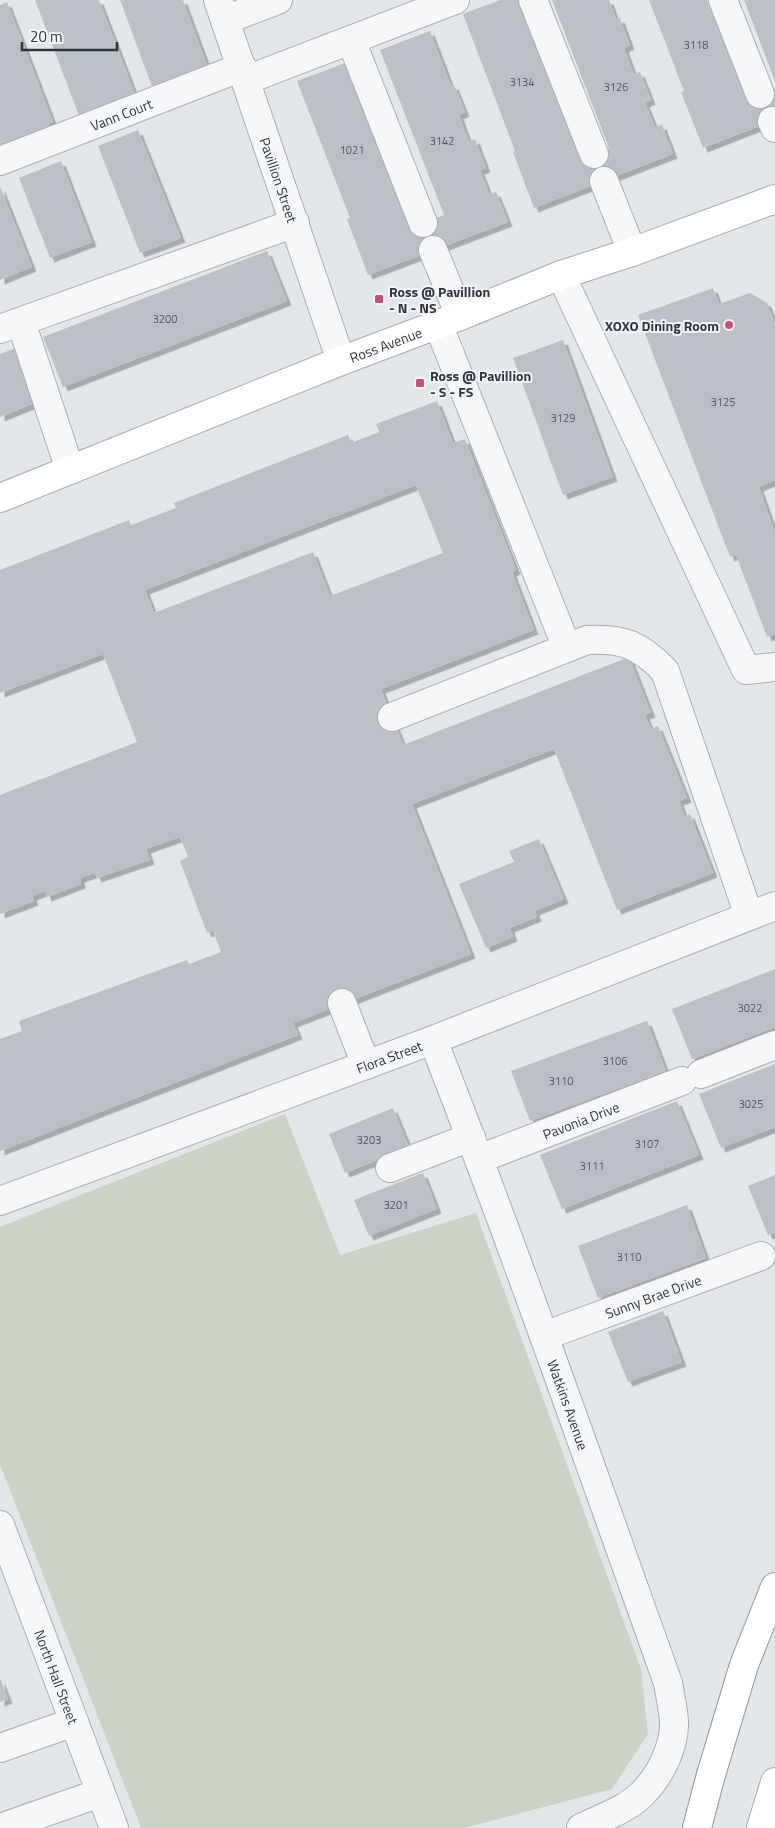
<svg xmlns="http://www.w3.org/2000/svg" width="775" height="1828" viewBox="0 0 775 1828" font-family="'Titillium Web',sans-serif">
<defs>
<filter id="shadow"><feDropShadow dx="4.5" dy="4.5" stdDeviation="0" flood-color="#0004"/></filter>
</defs>
<rect width="100%" height="100%" fill="#e3e7ea"/>
<path fill="#cad3c5" d="M285,1114l55,141 136,-42 165,456 7,65 -36,55 -148,39h-323l-141,-364v-237z"/>
<path fill="#bbc0c7" fill-rule="evenodd" filter="url(#shadow)" d="M35,0h64l37,97 -56,21z
M120,0h63l25,68 -55,21z
M500,0h24l60,157 25,-9 -57,-148h57l7,19 4,-1 10,27 -6,3 10,26 6,-2 11,28 -6,3 10,24 7,-2 11,29 -139,54 -21,-56 2,-1 -52,-137z
M649,0h58l39,100 29,-11v31l-72,28 -22,-56 3,-1z
M744,0h31v81z
M7,2l46,120 -4,1 2,6 -51,19v-143z
M430,31l21,55 3,-1 11,27 -6,3 10,27 6,-3 11,29 -6,2 9,24 7,-2 12,30 -140,53 -21,-56 3,-1 -53,-137 51,-19 64,165 32,-12 -64,-165z
M138,130l43,108 -41,15 -42,-107z
M61,161l31,81 -42,16 -31,-80z
M0,186l32,81 -32,13z
M267,251l20,50 -224,86 -20,-50z
M713,288l6,16 31,-11 17,10 8,21v156l-16,7 16,46v101l-8,3 -31,-82 -6,2 -92,-242z
M563,340l50,137 -50,18 -50,-137z
M16,348l21,54 -37,15v-63z
M437,401l16,42 12,-4 51,131 -4,2 22,58 -153,59 22,56 226,-88 22,56 -6,2 6,14 7,-3 29,72 -8,3 6,16 5,-3 23,59 -96,37 -63,-161 -142,55 59,150 -178,69 5,12 -298,116v-112l22,-8 -3,-10 168,-61 2,4 32,-12 -8,-21 -6,2 -27,-72 8,-4 -8,-20 -34,12 4,11 -53,18 -2,-5 -15,5 1,6 -34,13 -2,-6 -13,5 2,5 -34,13v-119l137,-53 -34,-88 -103,39v-123l129,-50 2,5 45,-17 -2,-5 174,-68 3,8 28,-11 -3,-8zM416,485l27,68 -113,43 -17,-44 -159,61 -9,-23z
M539,839l25,60 -29,12 2,6 -27,11 3,9 -27,11 -27,-64 55,-22 -5,-11z
M775,969v58l-83,32 -20,-50z
M647,1021l19,50 -136,50 -19,-50z
M775,1064v63l-54,21 -22,-54z
M677,1101l22,54 -137,54 -22,-54z
M393,1108l16,39 -64,26 -16,-39z
M423,1173l14,36 -68,27 -15,-36z
M775,1175v57l-7,3 -20,-49z
M687,1205l19,53 -108,40 -20,-52z
M663,1311l19,51 -54,20 -20,-50z
M0,1678l8,21 -8,3z"/>
<g fill="none" stroke-linecap="round" stroke-linejoin="round">
<defs>
<g id="minor">
<path id="s1" d="M218,0l123,361"/>
<path d="M533,0l61,154"/>
<path d="M723,0l37,94"/>
<path d="M225,20l53,-20"/>
<path d="M351,40l72,183"/>
<path d="M246,80l209,-80"/>
<path d="M772,121l3,7"/>
<path id="s2" d="M0,161l242,-94"/>
<path d="M604,181l28,71"/>
<path d="M433,250l27,66"/>
<path d="M561,275l185,395 29,-3"/>
<path d="M21,322l49,148"/>
<path d="M438,324l129,324"/>
<path d="M0,329l295,-106"/>
<path d="M392,717l195,-77c36,-2 53,5 78,31l84,245"/>
<path d="M342,1003l24,62"/>
<path id="s3" d="M433,1040c83,212 158,428 235,643 2,12 5,25 6,38 1,26 -14,55 -32,73 -16,16 -41,24 -61,34"/>
<path d="M701,1074l74,-29"/>
<path id="s4" d="M479,1159l203,-78"/>
<path d="M390,1168l81,-31"/>
<path id="s5" d="M0,1201l433,-161 342,-134"/>
<path id="s6" d="M544,1336l217,-80"/>
<path id="s7" d="M0,1525l114,303"/>
<path d="M0,1748l74,-26"/>
<path d="M0,1828l100,-35"/>
</g>
<g id="major">
<path id="s8" d="M0,498l341,-137 119,-45 101,-41 71,-23 143,-53"/>
<path d="M761,1828l14,-46"/>
</g>
<path id="highway" d="M697,1828l13,-50 34,-113 31,-78"/>
</defs>
<use href="#minor" stroke="#a8aeb4" stroke-width="30"/>
<use href="#major" stroke="#a3acb5" stroke-width="30"/>
<use href="#highway" stroke="#8c95a0" stroke-width="30"/>
<use href="#minor" stroke="#f6f7f9" stroke-width="28"/>
<use href="#major" stroke="#fff" stroke-width="28"/>
<use href="#highway" stroke="#fff" stroke-width="28"/>
</g>
<g fill="#c5536f" stroke="#f3f5f8" stroke-width="2">
<rect x="374" y="294" width="10" height="10" rx="2.5"/>
<circle cx="729" cy="325" r="5"/>
<rect x="415" y="378" width="10" height="10" rx="2.5"/>
</g>
<g text-anchor="middle" dominant-baseline="central" stroke-width="4" stroke-linejoin="round" paint-order="stroke">
<g font-size="11" fill="#505862">
<text x="696" y="45">3118</text>
<text x="522" y="82">3134</text>
<text x="616" y="87">3126</text>
<text x="442" y="141">3142</text>
<text x="352" y="150">1021</text>
<text x="165" y="319">3200</text>
<text x="723" y="402">3125</text>
<text x="563" y="418">3129</text>
<text x="750" y="1008">3022</text>
<text x="615" y="1061">3106</text>
<text x="561" y="1081">3110</text>
<text x="751" y="1104">3025</text>
<text x="369" y="1140">3203</text>
<text x="647" y="1144">3107</text>
<text x="592" y="1166">3111</text>
<text x="396" y="1205">3201</text>
<text x="629" y="1257">3110</text>
</g>
<g font-size="14" fill="#2c3641" stroke="#f3f5f8">
<text stroke="none"><textPath href="#s2" startOffset="130">Vann Court</textPath></text>
<text stroke="none"><textPath href="#s1" startOffset="190">Pavillion Street</textPath></text>
<text stroke="none"><textPath href="#s8" startOffset="415">Ross Avenue</textPath></text>
<text stroke="none"><textPath href="#s5" startOffset="415">Flora Street</textPath></text>
<text stroke="none"><textPath href="#s4" startOffset="109">Pavonia Drive</textPath></text>
<text stroke="none"><textPath href="#s6" startOffset="116">Sunny Brae Drive</textPath></text>
<text stroke="none"><textPath href="#s3" startOffset="389">Watkins Avenue</textPath></text>
<text stroke="none"><textPath href="#s7" startOffset="162">North Hall Street</textPath></text>
</g>
<g font-size="14" font-weight="bold" fill="#2c3641" stroke="#f3f5f8" text-anchor="start">
<text x="389" y="291">Ross @ Pavillion<tspan x="389" dy="16">- N - NS</tspan></text>
<text x="719" y="325" text-anchor="end">XOXO Dining Room</text>
<text x="430" y="375">Ross @ Pavillion<tspan x="430" dy="16">- S - FS</tspan></text>
</g>
</g>
<path d="M22 42v8h95v-8" fill="none" stroke="#2c3641" stroke-width="2.5"/>
<text x="30" y="42" font-size="15" fill="#2c3641" stroke="#f3f5f8" stroke-width="4" paint-order="stroke">20 m</text>
</svg>
